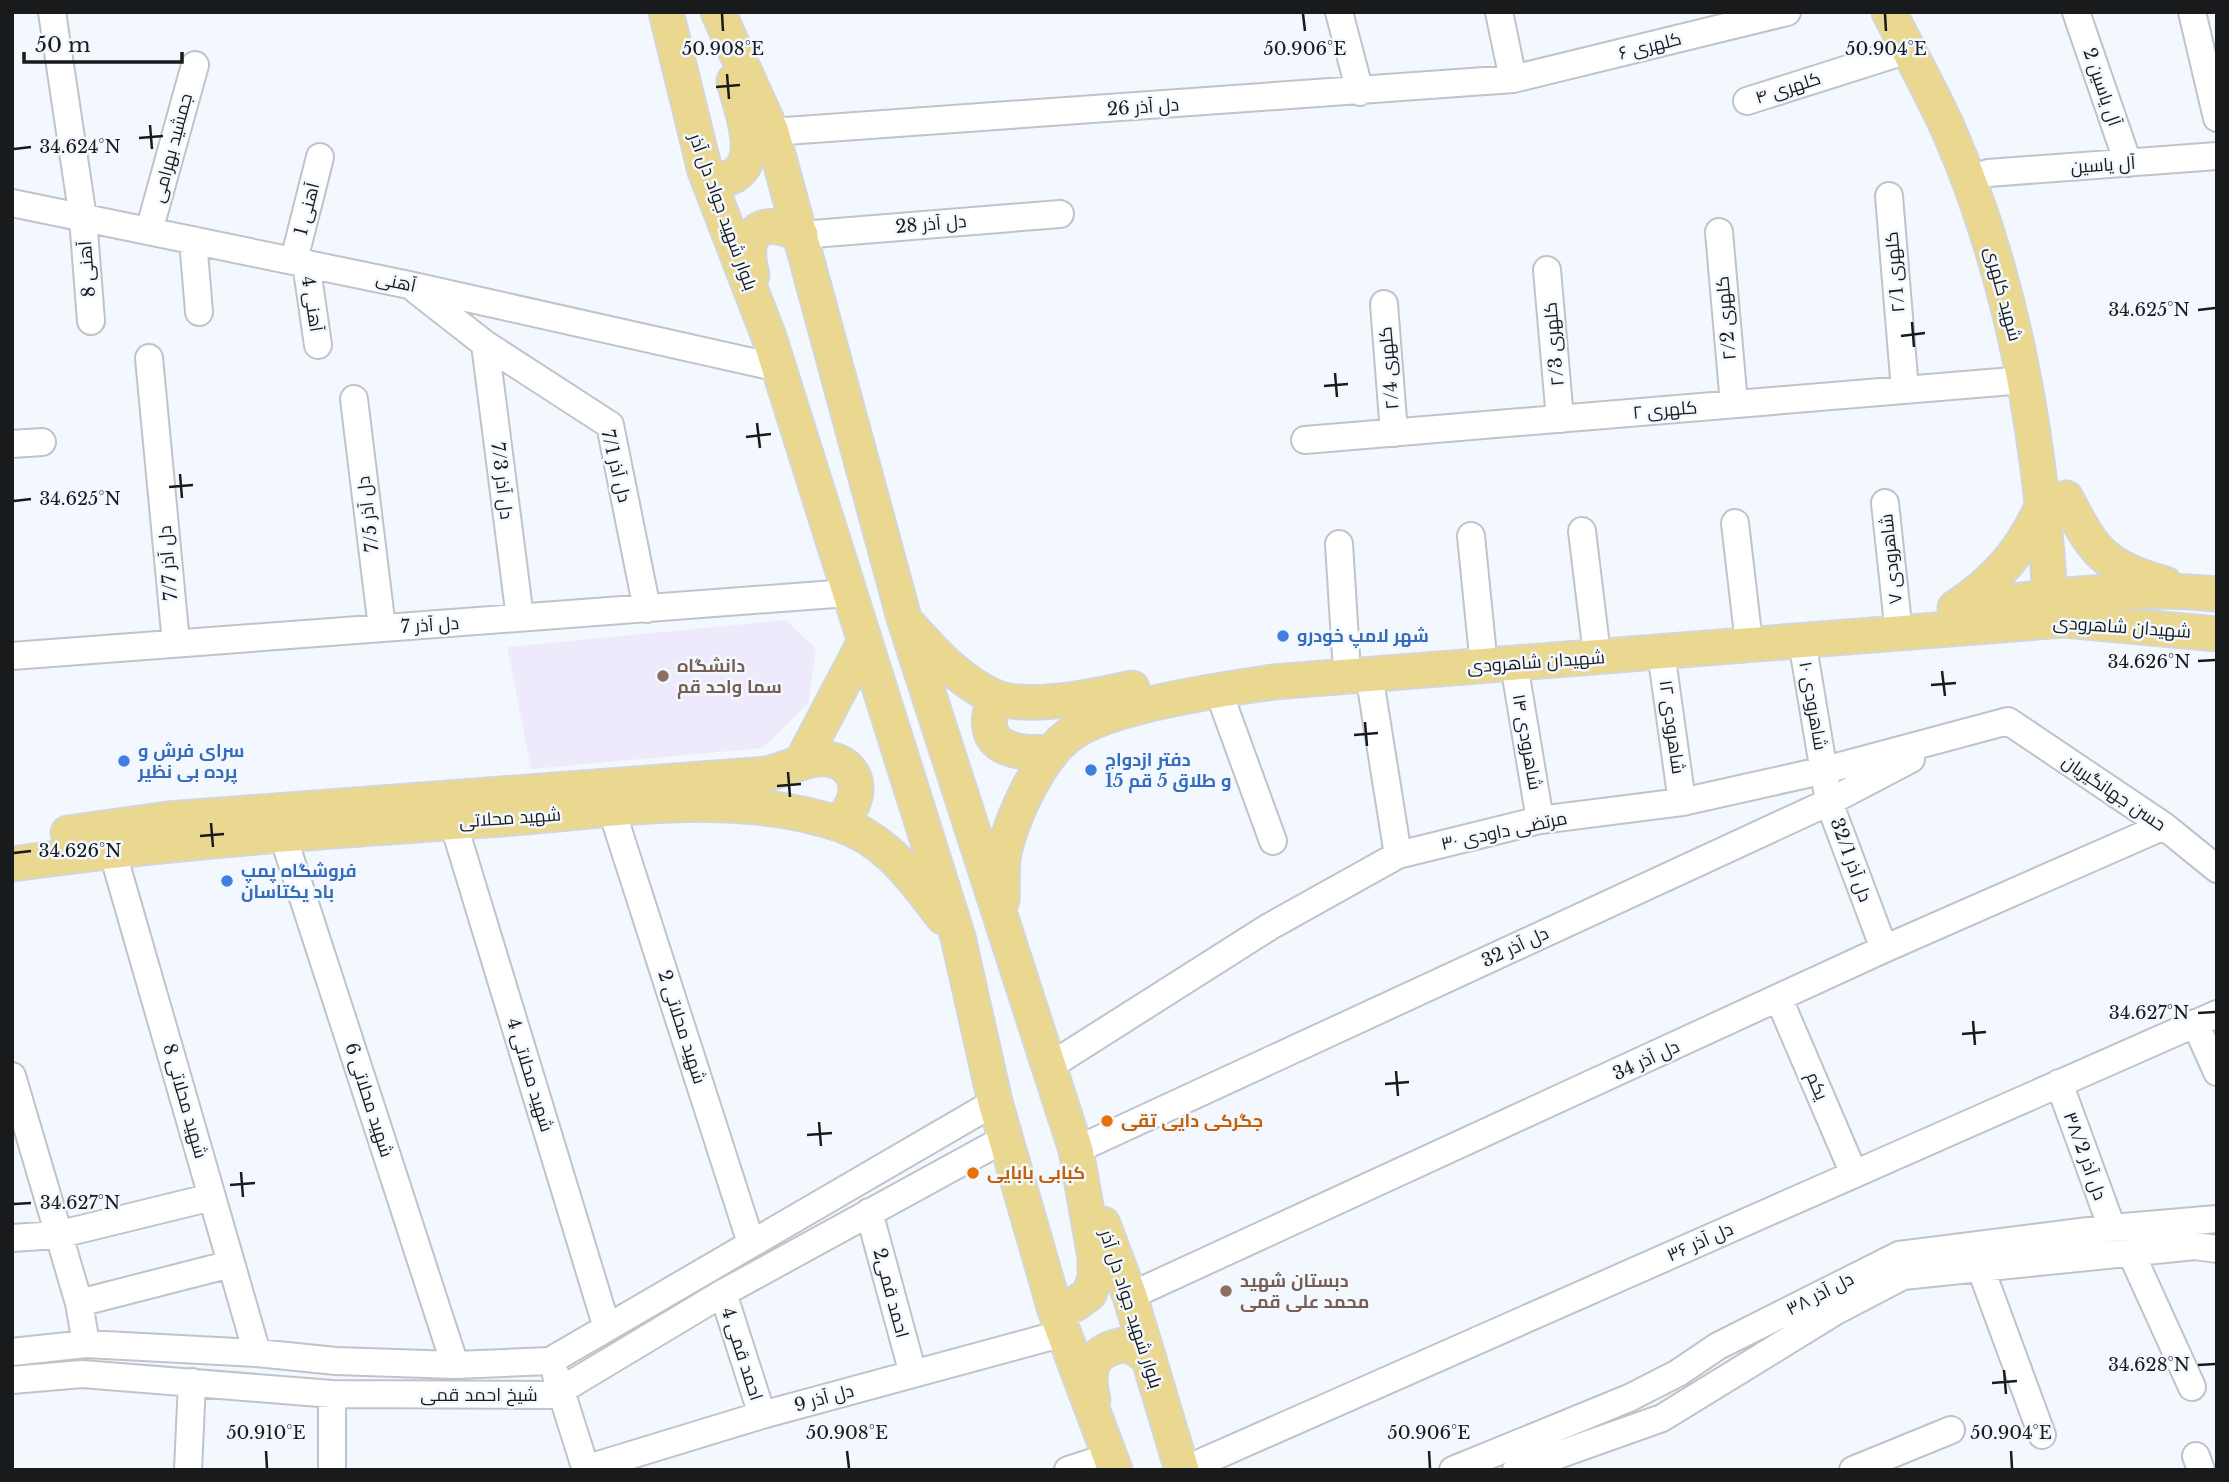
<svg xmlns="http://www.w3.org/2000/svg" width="2229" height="1482" viewBox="0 0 2229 1482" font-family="'Libre Baskerville',Cairo,serif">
<rect width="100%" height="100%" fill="#f2f8fe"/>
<path fill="#eeeafc" d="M786,620l30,29 -7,53 -46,46 -232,21 -24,-122z"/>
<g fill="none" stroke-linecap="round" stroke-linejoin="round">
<defs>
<path id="minor" d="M52,12l31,206 8,103
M1339,12l21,80
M1499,12l14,67
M2076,12l52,151
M2192,12l25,106
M1747,101l161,-51
M772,132l741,-53 274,-67
M1988,173l229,-17
M1889,196l16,194
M12,203l397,82 370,83
M149,231l46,-166
M1719,232l15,172
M801,235l259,-21
M193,240l6,72
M294,260l26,-103
M306,263l12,82
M1547,270l13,149
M416,290l69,54 125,81 37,184
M1384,304l10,129
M485,344l35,274
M149,358l27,285
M354,399l28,229
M1305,440l719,-60
M12,444l30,-2
M1885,503l12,112
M1735,523l12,103
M1582,531l13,107
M1471,536l11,110
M1339,544l7,112
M1802,641l27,161 55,147
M1661,652l21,150
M12,656l836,-63
M1514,664l26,156
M1369,674l29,181
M1218,690l55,151
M612,811l139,432
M453,822l154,506
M283,836l172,529
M112,850l145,503
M1779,999l75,175
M2195,1023l22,49
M1050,1066l219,-139 129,-72 142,-35 142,-18 143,-32 183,-49 156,105 53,43
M12,1076l67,227 7,41
M2059,1083l53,145
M1076,1150l753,-348 82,-43
M869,1212l44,162
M12,1238l45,-3 155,-38
M1975,1253l67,182
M2131,1253l61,134
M723,1293l39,122
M1130,1296l754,-347 280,-123
M79,1303l152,-39
M12,1352l74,-8 171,9 79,8 119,4 95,-4 445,-259
M556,1375l30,95
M12,1380l70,-6 250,20 221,1 170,-102 283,-155
M332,1394v76
M2196,1456l5,14
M585,1469l177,-54 302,-82
M188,1470l4,-88
M1068,1470l43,-14
M1184,1470l1033,-456
M1453,1470l176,-72 49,-25 40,-27 181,-91 213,-27 105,-9
M1516,1470l146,-52 174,-107 67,-35 292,-30 22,3
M1853,1470l98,-40"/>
<path id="major" d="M666,12l39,159 64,166 189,600 37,165 60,208 60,160
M718,12l54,120 132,486 172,532 19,107v21l-6,16 -14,10 -20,6
M1889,12c20,40 42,79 60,119 64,147 91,305 101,464l11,20
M705,171c10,7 18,11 30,4 27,-17 5,-69 -1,-94
M752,275c-12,-44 10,-60 49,-40
M2066,498c29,56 38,68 99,86
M1969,607c82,-12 165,-21 248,-13
M1955,608c41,-27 69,-59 88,-104
M910,626c24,27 49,54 82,70 33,15 105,0 140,-8
M995,697c-20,50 16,58 57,55
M801,763c48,-18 75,26 37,60
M68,833l100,-14 600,-45 33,-11 63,-120
M12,864c163,-23 327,-34 490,-45 110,-8 230,-31 337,5 47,15 74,54 104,93
M1002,900c1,-15 -1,-33 2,-48 9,-37 36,-97 68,-119 40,-28 150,-43 201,-51l791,-62 153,14
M1103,1224l27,72 52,174
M1093,1400c-8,-35 0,-51 36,-56l20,14"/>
</defs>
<use href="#minor" stroke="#bfc4ca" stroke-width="30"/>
<use href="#major" stroke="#d5d6d6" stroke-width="37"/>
<use href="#minor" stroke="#fff" stroke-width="26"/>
<use href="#major" stroke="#ead790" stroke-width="33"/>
</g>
<path fill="none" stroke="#181a1c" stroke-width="2.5" d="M722,14l1,17M1303,14l2,17M1885,14l1,17M727,74l2,25M716,87l24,-2M150,125l2,24M139,138l24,-2M14,149l17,-2M2198,310l17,-2M1912,322l2,25M1901,336l24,-3M1335,373l2,24M1324,386l24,-2M757,423l3,25M746,437l25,-3M180,474l2,24M169,487l24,-2M14,501l17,-2M2198,661l17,-1M1942,671l3,25M1931,685l25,-2M1365,722l2,24M1354,735l24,-2M788,772l2,25M777,786l24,-2M211,823l2,24M200,836l24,-2M14,853l17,-2M2198,1013l17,-1M1973,1021l2,24M1962,1034l24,-2M1396,1071l2,25M1385,1084l24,-2M819,1122l2,24M807,1135l25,-2M241,1172l2,25M230,1185l25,-2M14,1204l17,-1M2198,1365l17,-1M2004,1370l2,24M1992,1383l25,-2M266,1451l1,17M847,1451l2,17M1429,1451l1,17M2011,1451l1,17"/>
<g fill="#3f7fe0" stroke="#f2f8fe" stroke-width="2.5">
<circle cx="1283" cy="636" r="7"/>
<circle cx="124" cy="761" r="7"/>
<circle cx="1091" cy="770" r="7"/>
<circle cx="227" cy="881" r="7"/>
</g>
<g fill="#8d6e63" stroke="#f2f8fe" stroke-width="2.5">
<circle cx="663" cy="676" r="7"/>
<circle cx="1226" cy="1291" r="7"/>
</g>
<g fill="#e8710a" stroke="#f2f8fe" stroke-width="2.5">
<circle cx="1107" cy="1121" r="7"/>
<circle cx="973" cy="1173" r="7"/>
</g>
<g text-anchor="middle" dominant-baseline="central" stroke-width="5" stroke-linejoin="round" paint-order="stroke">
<g font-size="18" fill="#181a1c" stroke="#f2f8fe">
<text transform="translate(1650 46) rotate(-14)">کلهری ۶</text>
<text transform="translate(2102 87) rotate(71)">آل یاسین 2</text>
<text transform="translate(1788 88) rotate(-18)">کلهری ۴</text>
<text transform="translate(1143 107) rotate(-4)">دل آذر 26</text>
<text transform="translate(172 148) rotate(-75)">جمشید بهرامی</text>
<text transform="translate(2103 165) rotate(-4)">آل یاسین</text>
<text transform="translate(307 209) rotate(-76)">آهنی 1</text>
<text transform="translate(723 212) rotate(70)">بلوار شهید جواد دل آذر</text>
<text transform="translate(931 224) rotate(-5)">دل آذر 28</text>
<text transform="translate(87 269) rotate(-94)">آهنی 8</text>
<text transform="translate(1895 272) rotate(-95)">کلهری ۲/1</text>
<text transform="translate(396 282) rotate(12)">آهنی</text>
<text transform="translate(2003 294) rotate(75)">شهید کلهری</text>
<text transform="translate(312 304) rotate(81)">آهنی 4</text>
<text transform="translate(1726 318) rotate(-95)">کلهری ۲/2</text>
<text transform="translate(1554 344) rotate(-95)">کلهری ۲/3</text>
<text transform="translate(1389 368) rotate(-95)">کلهری ۲/4</text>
<text transform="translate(1665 410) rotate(-5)">کلهری ۲</text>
<text transform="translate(616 466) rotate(76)">دل آذر 7/1</text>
<text transform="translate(502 481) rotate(83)">دل آذر 7/3</text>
<text transform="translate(368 514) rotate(-97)">دل آذر 7/5</text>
<text transform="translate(1891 559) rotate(-96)">۷ شاهرودی</text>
<text transform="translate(168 563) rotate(-95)">دل آذر 7/7</text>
<text transform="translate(430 625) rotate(-4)">دل آذر 7</text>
<text transform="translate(2122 627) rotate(4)">شهیدان شاهرودی</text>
<text transform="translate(1536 662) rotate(-4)">شهیدان شاهرودی</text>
<text transform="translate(1813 706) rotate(80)">شاهرودی ۱۰</text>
<text transform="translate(1672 727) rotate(82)">شاهرودی ۱۲</text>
<text transform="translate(1527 742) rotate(80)">شاهرودی ۱۴</text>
<text transform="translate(2114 793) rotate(34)">حسن جهانگیریان</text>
<text transform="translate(510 818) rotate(-4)">شهید محلاتی</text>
<text transform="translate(1504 831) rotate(-12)">۳۰ مرتضی داودی</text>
<text transform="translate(1851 860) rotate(70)">دل آذر 32/1</text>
<text transform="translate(1515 947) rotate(-25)">دل آذر 32</text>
<text transform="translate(682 1027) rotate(72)">شهید محلاتی 2</text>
<text transform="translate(1646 1060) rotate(-25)">دل آذر 34</text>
<text transform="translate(530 1075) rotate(73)">شهید محلاتی 4</text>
<text transform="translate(1817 1086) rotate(67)">یکم</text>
<text transform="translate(369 1100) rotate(72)">شهید محلاتی 6</text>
<text transform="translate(185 1101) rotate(74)">شهید محلاتی 8</text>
<text transform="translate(2085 1156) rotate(70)">دل آذر ۳۸/2</text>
<text transform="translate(1700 1242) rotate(-24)">دل آذر ۳۶</text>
<text transform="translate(891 1293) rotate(75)">احمد قمی2</text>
<text transform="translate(1820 1294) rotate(-27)">دل آذر ۳۸</text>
<text transform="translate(1131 1309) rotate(72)">بلوار شهید جواد دل آذر</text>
<text transform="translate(742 1354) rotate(72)">احمد قمی 4</text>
<text x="479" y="1395">شیخ احمد قمی</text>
<text transform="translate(824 1398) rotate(-15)">دل آذر 9</text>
</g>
<g font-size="18" font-weight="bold" fill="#366cbe" stroke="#f2f8fe" text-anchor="start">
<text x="1297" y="636">شهر لامپ خودرو</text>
<text x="138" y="751">سرای فرش و<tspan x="138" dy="21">پرده بی نظیر</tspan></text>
<text x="1105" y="760">دفتر ازدواج<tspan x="1105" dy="21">15 و طلاق 5 قم</tspan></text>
<text x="241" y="871">فروشگاه پمپ<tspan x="241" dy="21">باد یکتاسان</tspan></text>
</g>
<g font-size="18" font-weight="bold" fill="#785e54" stroke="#f2f8fe" text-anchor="start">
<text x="677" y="666">دانشگاه<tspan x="677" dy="21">سما واحد قم</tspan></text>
<text x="1240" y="1281">دبستان شهید<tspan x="1240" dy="21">محمد علی قمی</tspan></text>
</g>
<g font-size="18" font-weight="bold" fill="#c56008" stroke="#f2f8fe" text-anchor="start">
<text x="1121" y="1121">جگرکی دایی تقی</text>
<text x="987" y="1173">کبابی بابایی</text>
</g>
</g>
<g font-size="18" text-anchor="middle" fill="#181a1c" stroke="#f2f8fe" stroke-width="5" stroke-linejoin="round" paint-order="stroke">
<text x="723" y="55">50.908°E</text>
<text x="1305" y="55">50.906°E</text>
<text x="1886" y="55">50.904°E</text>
<text x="80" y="153">34.624°N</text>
<text x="2149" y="316">34.625°N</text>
<text x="80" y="505">34.625°N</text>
<text x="2149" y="668">34.626°N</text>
<text x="80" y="857">34.626°N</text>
<text x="2149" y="1019">34.627°N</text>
<text x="80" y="1209">34.627°N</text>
<text x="2149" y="1371">34.628°N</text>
<text x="266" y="1439">50.910°E</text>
<text x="847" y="1439">50.908°E</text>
<text x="1429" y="1439">50.906°E</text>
<text x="2011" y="1439">50.904°E</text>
</g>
<rect width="2229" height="1482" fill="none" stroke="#181a1c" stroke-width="28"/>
<path d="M24 52v10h158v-10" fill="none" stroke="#181a1c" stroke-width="3.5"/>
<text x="35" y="52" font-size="21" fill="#181a1c" stroke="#f2f8fe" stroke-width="5" paint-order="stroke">50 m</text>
</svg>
